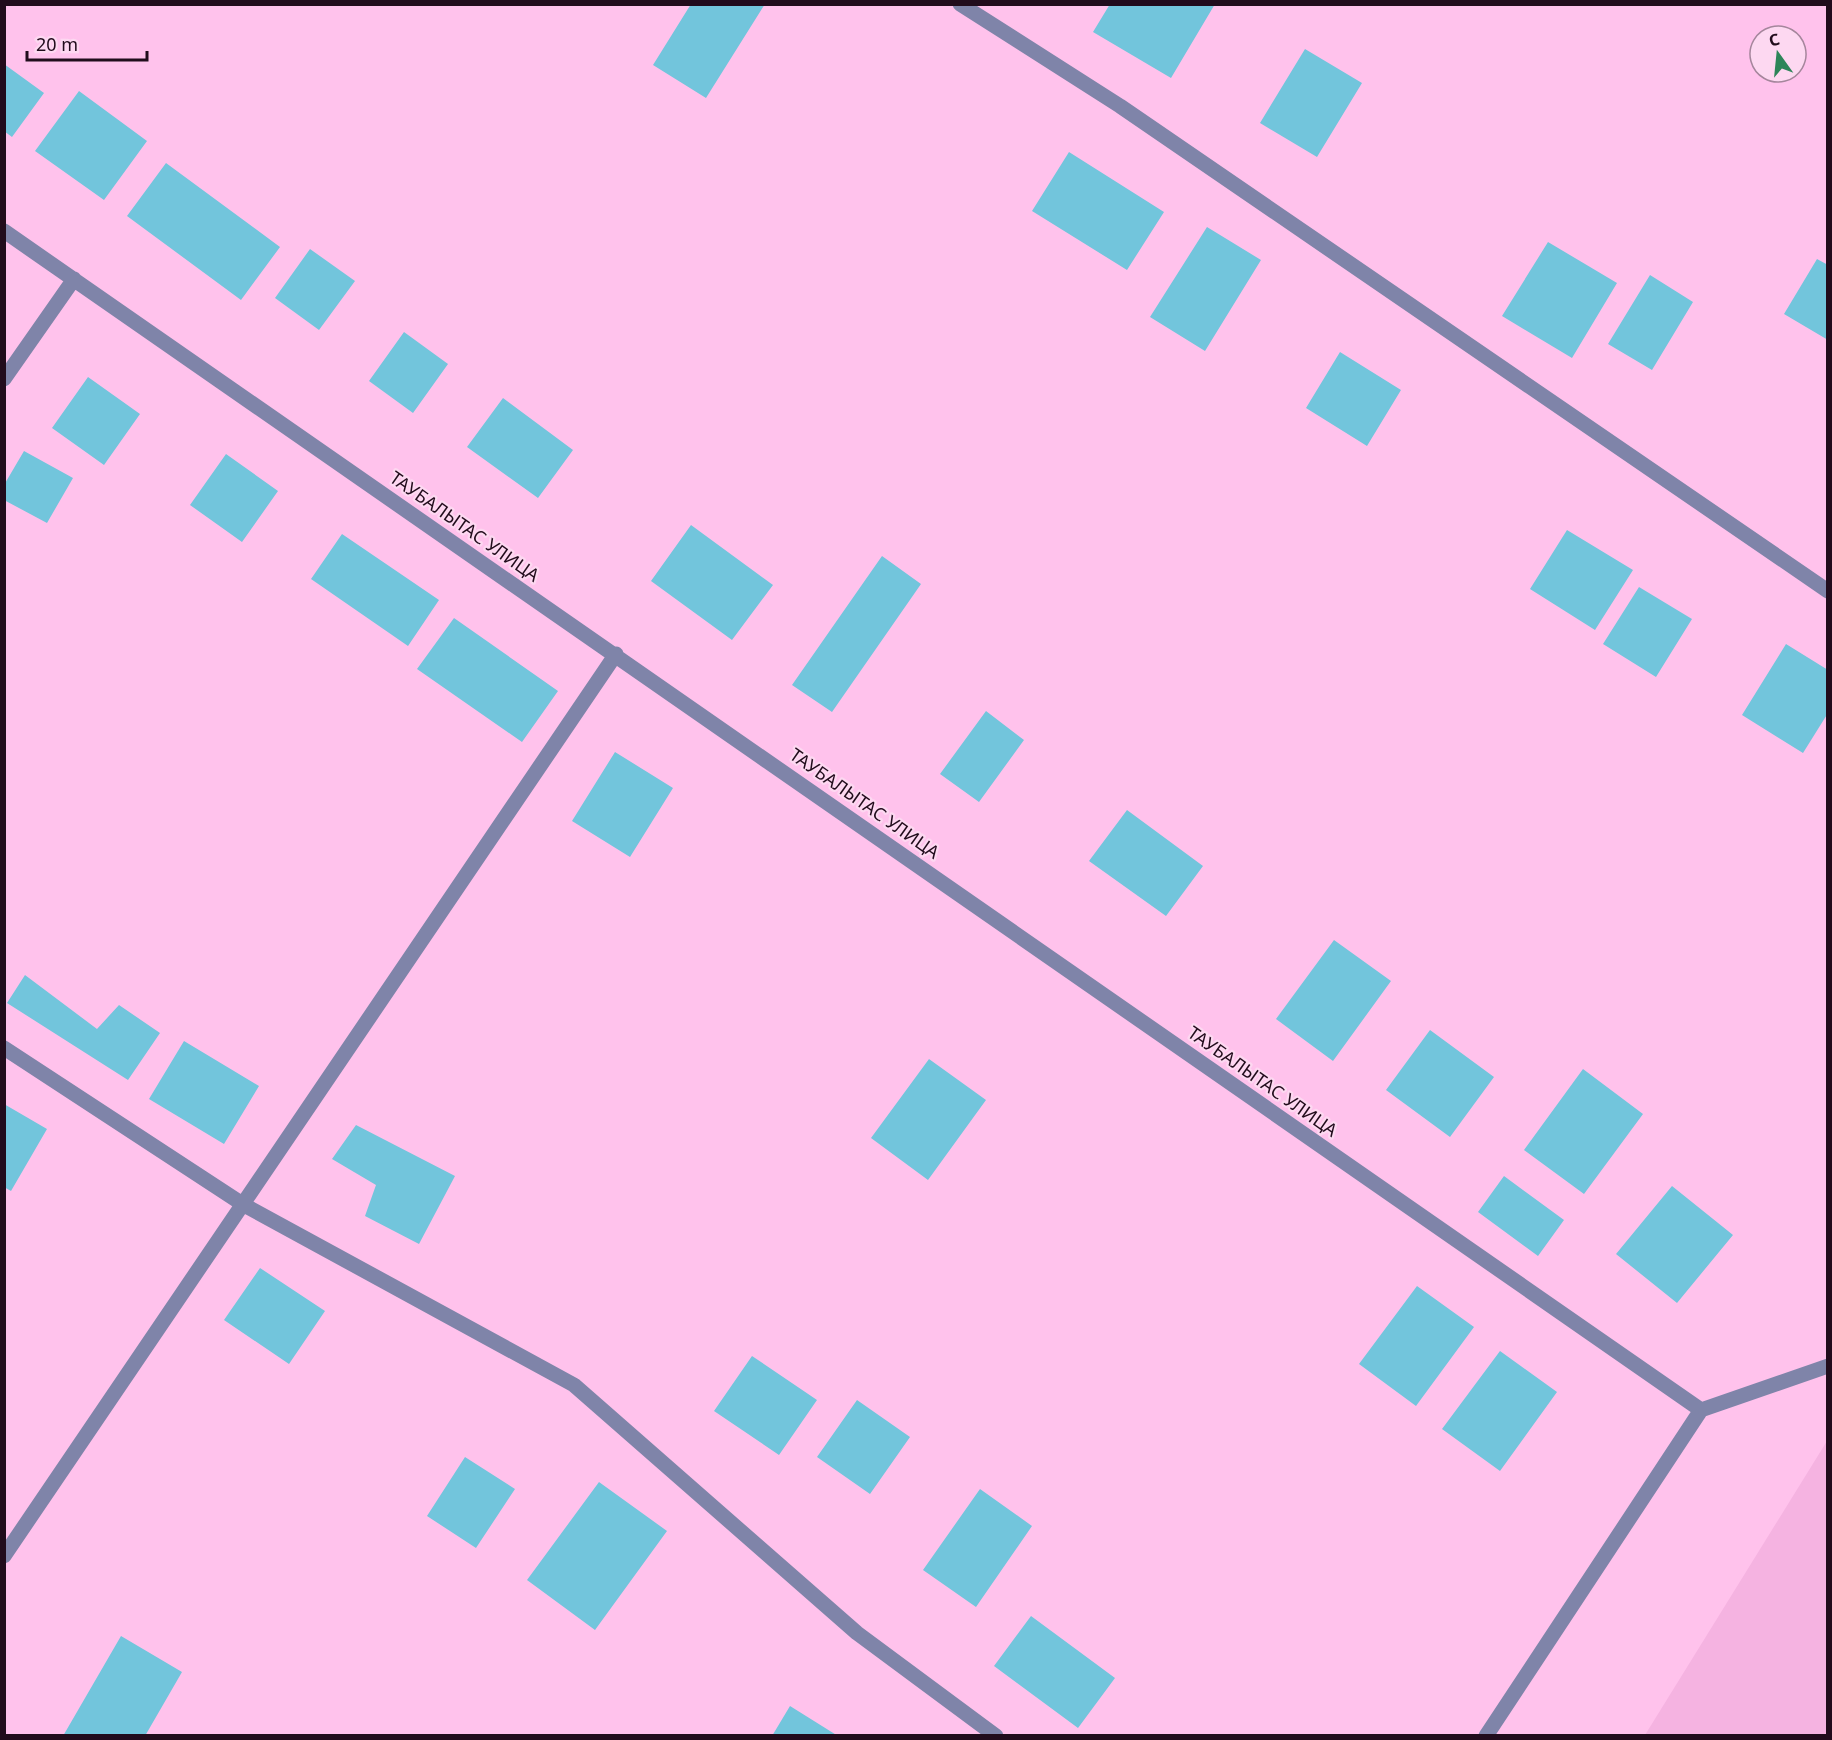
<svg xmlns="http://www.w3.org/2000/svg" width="1832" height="1740" viewBox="0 0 1832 1740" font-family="'Noto Sans',sans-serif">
<rect width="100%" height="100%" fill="#ffc2ec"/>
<path fill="#f5b3e1" d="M1827,1441v294h-182z"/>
<path fill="#72c5dc" d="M691,4h74l-59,94 -53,-33z
M1110,4h105l-44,74 -78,-46z
M1305,49l57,34 -45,74 -57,-34z
M4,64l40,29 -32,44 -8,-6z
M79,91l68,50 -43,59 -69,-49z
M1069,152l95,60 -37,58 -95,-59z
M166,163l114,84 -39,53 -114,-84z
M1207,227l54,33 -56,91 -55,-34z
M1548,242l69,41 -45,75 -70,-42z
M310,249l45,32 -36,49 -44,-32z
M1817,259l11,6v75l-44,-26z
M1650,275l43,27 -41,68 -44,-26z
M404,332l44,32 -35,49 -44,-32z
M1340,352l61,38 -34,56 -61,-38z
M88,377l52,37 -36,51 -52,-37z
M503,398l70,52 -35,48 -71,-51z
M24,451l49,27 -26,45 -43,-23v-15z
M226,454l52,37 -36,51 -52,-37z
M691,525l82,60 -41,55 -81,-59z
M1567,530l66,40 -38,60 -65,-41z
M342,534l97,66 -31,46 -97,-67z
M882,556l39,28 -89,128 -40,-27z
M1639,587l53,32 -36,58 -53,-33z
M454,618l104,73 -36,51 -105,-73z
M1786,644l42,26v43l-25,40 -61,-38z
M986,711l38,29 -45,62 -39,-28z
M615,752l58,36 -43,69 -58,-36z
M1127,810l76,56 -37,50 -77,-55z
M1334,940l57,41 -58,80 -57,-42z
M25,975l72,54 22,-24 41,28 -32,47 -121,-77z
M1430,1030l64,47 -44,60 -64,-47z
M184,1041l75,45 -35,58 -75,-45z
M929,1059l57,41 -58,80 -57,-42z
M1583,1069l60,45 -59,80 -60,-44z
M4,1104l43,25 -36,62 -7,-4z
M356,1125l99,51 -36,68 -54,-28 11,-31 -44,-26z
M1504,1176l60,44 -26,36 -60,-44z
M1672,1186l61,49 -56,68 -61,-49z
M260,1268l65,43 -36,53 -65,-44z
M1417,1286l57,41 -58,79 -57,-42z
M1500,1351l57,41 -57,79 -58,-42z
M752,1356l65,44 -38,55 -65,-44z
M857,1400l53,37 -40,57 -53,-37z
M465,1457l50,32 -39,59 -49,-32z
M599,1482l68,49 -72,99 -68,-50z
M980,1489l52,37 -56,81 -53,-37z
M1031,1616l84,62 -37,50 -84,-62z
M121,1636l61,36 -37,64h-82z
M790,1706l48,30h-66z"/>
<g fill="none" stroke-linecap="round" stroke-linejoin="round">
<path stroke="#7f84a9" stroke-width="15" d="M960,4l160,102 708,485
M4,231l1697,1179
M4,379l70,-100
M4,1048l240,157 330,180 283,248 139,103
M4,1556l612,-902
M1486,1736l215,-326 127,-44"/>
</g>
<g text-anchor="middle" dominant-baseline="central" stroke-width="4.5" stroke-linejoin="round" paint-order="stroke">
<g font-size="18" fill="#210c1c" stroke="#fdd8f1">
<text transform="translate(465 526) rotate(35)">ТАУБАЛЫТАС УЛИЦА</text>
<text transform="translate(865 803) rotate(35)">ТАУБАЛЫТАС УЛИЦА</text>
<text transform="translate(1263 1081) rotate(35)">ТАУБАЛЫТАС УЛИЦА</text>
</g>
</g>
<rect width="1832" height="1740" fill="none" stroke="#210c1c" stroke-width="12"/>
<g transform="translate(1778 54) rotate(345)"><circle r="28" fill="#fdd8f1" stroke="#a5869c" stroke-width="1.5"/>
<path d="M0-4.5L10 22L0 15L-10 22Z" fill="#2d8559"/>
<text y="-9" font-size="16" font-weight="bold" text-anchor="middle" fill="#210c1c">С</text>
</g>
<path d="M27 51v9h120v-9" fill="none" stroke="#210c1c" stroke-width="3"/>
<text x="36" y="51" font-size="18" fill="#210c1c" stroke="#fdd8f1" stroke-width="4.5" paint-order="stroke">20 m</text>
</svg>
